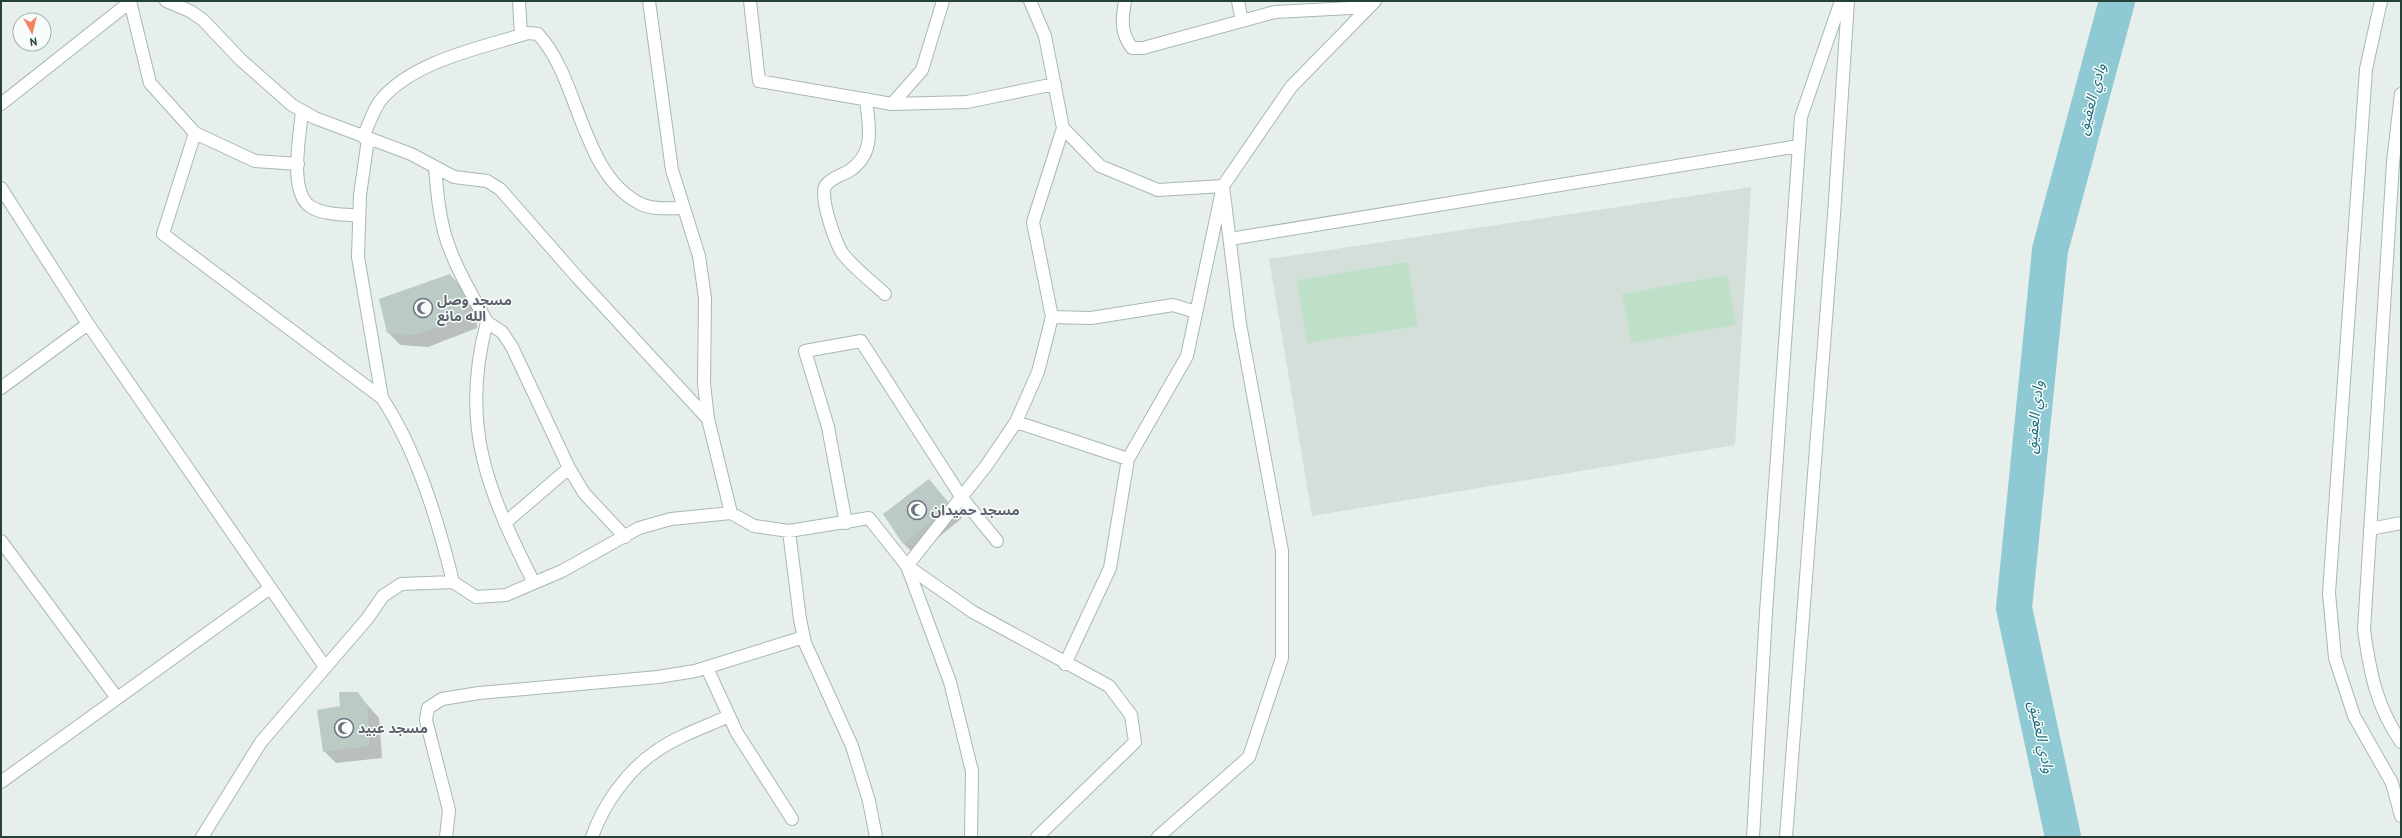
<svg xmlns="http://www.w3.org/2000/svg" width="2402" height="838" viewBox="0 0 2402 838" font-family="'PT Sans','Noto Sans Arabic',sans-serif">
<rect width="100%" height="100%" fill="#e6efeb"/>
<path fill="#d4dfda" d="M1751,187l-16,258 -423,71 -43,-257z"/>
<path fill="#bfe0c8" d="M1408,262l10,64 -111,17 -10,-63z
M1727,275l9,50 -105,18 -9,-49z"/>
<path fill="#0003" d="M450,275l12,13 14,20 1,20 -49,19 -28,-2 -12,-13z
M929,480l33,38 -46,38 -12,-12z
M357,693l22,25 3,40 -46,5 -12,-12 17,-44z"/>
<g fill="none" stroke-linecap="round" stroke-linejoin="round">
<path stroke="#8ec9d4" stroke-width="36" d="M2063,837l-49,-229 36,-358 67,-249"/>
</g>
<path fill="#bbcac4" d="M450,274l14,21 2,21 -51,19 -28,-2 -8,-34z
M929,479l21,26 -47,39 -20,-30z
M339,692h19l9,13 3,41 -47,6 -6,-42 23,-4z"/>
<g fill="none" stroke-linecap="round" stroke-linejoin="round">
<defs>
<path id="street" d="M130,1l20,82 45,50 -32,101 219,164c35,53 56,123 71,184l23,15 30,-2 56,-24 77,-43 32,-9 60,-6 23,13 35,5 80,-13 38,48 66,46 136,74 22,29 4,27 -98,95
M166,1l24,10 13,9 38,40 51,45 23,13 96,36 43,23 33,4 13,8 77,88 131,142
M519,1l2,34
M649,1l23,169 27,86 6,42 -1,86 4,35 23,94
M750,1l9,80 133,23 75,-2 88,-18
M1030,1l15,35 18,92 37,38 58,24 65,-4 -36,170 -59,103 -18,109 -45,96
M1125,1c-3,19 -5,31 7,47h11l132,-36 94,-5
M1238,1l4,20
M2381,1l-15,68 -37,524 6,65 19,58 38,67 9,33
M2401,94l-8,68 -29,468c6,42 12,76 37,112
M866,99c3,28 10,54 -17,72 -7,4 -18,7 -23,14 -8,9 10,60 17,69 12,15 28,27 42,40
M1,104l129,-102
M892,104l30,-34 21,-69
M302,111c-2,24 -14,82 9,96 13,8 33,7 48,9
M195,133l60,28 43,3
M363,137c5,-11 10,-26 17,-36 32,-40 101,-53 148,-68l10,1c42,45 43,141 103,170 12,6 29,4 42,4
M368,139l-8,56 -2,62 24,141
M435,168c2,23 4,47 11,70 9,29 26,57 41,84 -28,103 1,170 47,261
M1,188l87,136 237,343
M1230,239l569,-93
M1052,317l39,1 82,-13 23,7
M487,322l15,10 10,15 57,121 15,25 41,44
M1,388l87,-64
M1016,422l112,37
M505,523l64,-55
M846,523l-18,-96 -23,-76 56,-10 101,157 35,43
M2370,529l31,-6
M789,531l11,88 5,24 47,103 17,55 7,36
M1,541l116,157
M707,668l30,65 55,86
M1,782l269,-194
M202,837l59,-95 106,-123 16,-23 18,-12 52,-2
M446,837l3,-27 -23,-90 2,-12 14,-9 37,-6 179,-16 37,-6 109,-34
M592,837c11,-32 35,-66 63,-85 22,-16 50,-25 74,-36
M971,837l1,-66 -22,-89 -43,-116 79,-100 30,-44 22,-50 14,-55 -19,-95 30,-94
M1158,837l91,-80 33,-99v-107l-42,-227 -17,-138 68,-99 84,-86
M1753,837l13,-225 35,-495 40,-116
M1786,837l48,-622 14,-214"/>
</defs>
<use href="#street" stroke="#a8b8b2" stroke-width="14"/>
<use href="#street" stroke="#fff" stroke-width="12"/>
</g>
<defs>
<symbol id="mosque-ring" viewBox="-11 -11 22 22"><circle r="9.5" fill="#f7fbf9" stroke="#6b7280" stroke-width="1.5"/><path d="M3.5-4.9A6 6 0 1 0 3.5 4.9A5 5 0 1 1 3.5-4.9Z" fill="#6b7280"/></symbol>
</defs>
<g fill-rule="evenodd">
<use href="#mosque-ring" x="412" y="297" width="22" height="22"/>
<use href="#mosque-ring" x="906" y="499" width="22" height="22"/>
<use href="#mosque-ring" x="333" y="717" width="22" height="22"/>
</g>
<g text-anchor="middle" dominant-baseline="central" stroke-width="3" stroke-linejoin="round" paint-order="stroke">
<g font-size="14" font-weight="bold" fill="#5b616d" stroke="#f7fbf9" text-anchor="start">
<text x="437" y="300">مسجد وصل<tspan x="437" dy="16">الله مانع</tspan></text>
<text x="931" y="510">مسجد حميدان</text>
<text x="358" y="728">مسجد عبيد</text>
</g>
<g font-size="15" font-style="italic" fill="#1c6f80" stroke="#f7fbf9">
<text transform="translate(2091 99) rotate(-75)">وادي العقيق</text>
<text transform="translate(2034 417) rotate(-84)">وادي العقيق</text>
<text transform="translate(2042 737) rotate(78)">وادي العقيق</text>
</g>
</g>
<rect width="2402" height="838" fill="none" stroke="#24423a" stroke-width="4"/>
<g transform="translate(32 32) rotate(172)"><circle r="19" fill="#f7fbf9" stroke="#a3b1ad"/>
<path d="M0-3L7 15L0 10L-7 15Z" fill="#f4845f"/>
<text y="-6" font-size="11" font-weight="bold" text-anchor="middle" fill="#24423a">N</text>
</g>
</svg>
